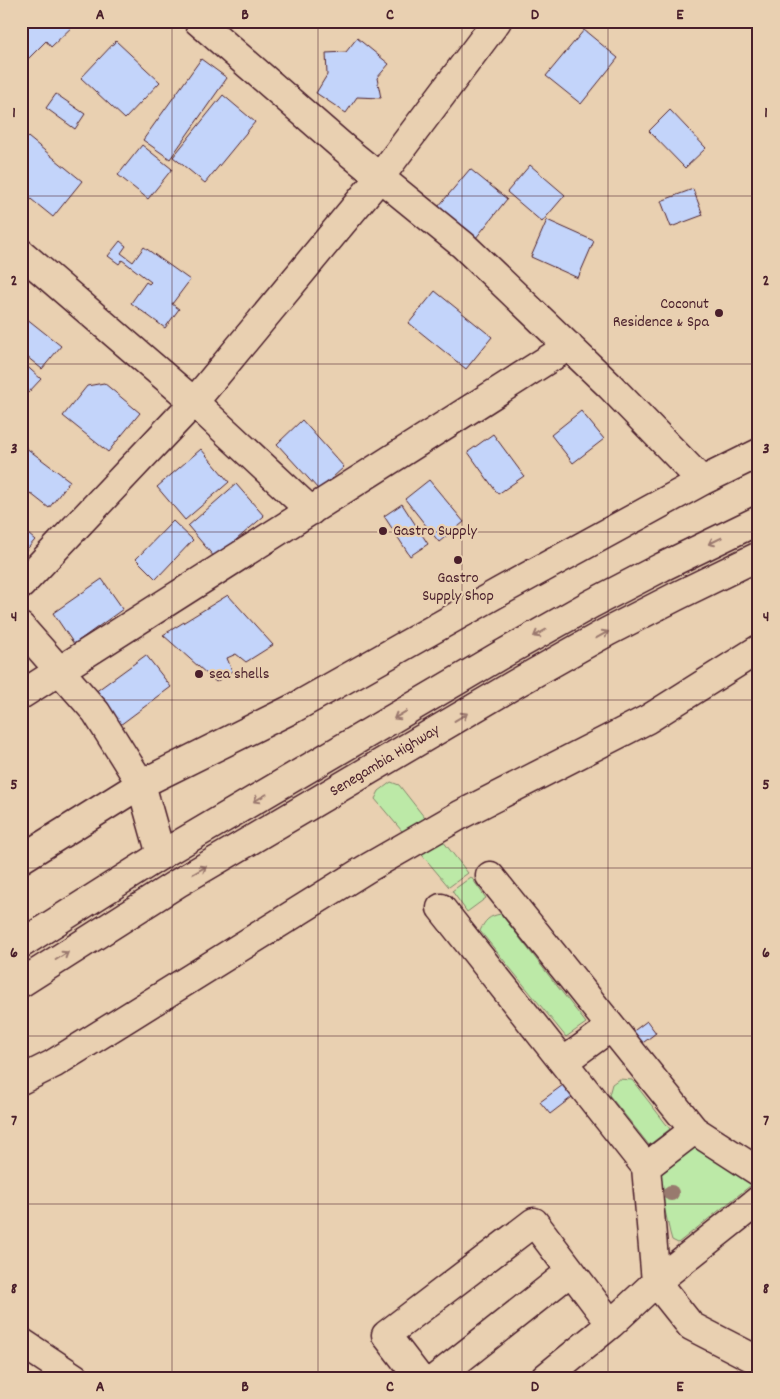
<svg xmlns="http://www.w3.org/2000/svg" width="780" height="1399" viewBox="0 0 780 1399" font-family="Dekko,sans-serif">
<rect width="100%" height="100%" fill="#e9d0b1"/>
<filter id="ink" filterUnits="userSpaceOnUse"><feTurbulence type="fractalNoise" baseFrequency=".02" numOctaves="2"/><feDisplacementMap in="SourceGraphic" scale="10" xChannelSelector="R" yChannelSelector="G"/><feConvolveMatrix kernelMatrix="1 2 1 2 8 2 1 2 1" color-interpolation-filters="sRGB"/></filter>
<g filter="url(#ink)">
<path fill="#bce9a7" stroke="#838469" d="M391,782l8,3 69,88 -19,14 -74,-88 4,-8z
M471,877l15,21 -19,14 -15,-21z
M501,914l85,109 -20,14 -86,-106c5,-11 9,-15 21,-17z
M619,1079l13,1 38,49 -21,16 -40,-50 3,-11z
M695,1145l62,34 -7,7 -72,57 -6,-3 -2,-7 -13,-58z"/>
<path fill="#c3d4fa" stroke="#4a1f2b" d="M21,21h57l-27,26 -5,-6 -20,20 -5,-5z
M584,30l34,28 -37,46 -35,-28z
M357,38l32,26 -12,14 4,20 -24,-1 -11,16 -30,-20 11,-18 -1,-22 20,-1z
M116,41l44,41 -35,37 -44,-41z
M201,59l26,19 -57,81 -27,-19z
M56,94l29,20 -10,15 -29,-21z
M223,95l32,27 -50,61 -32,-26z
M670,110l36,38 -21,20 -36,-37z
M23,133l59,48 -29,36 -32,-26v-56z
M142,145l30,24 -24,30 -30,-24z
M530,165l35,30 -23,27 -35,-30z
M470,169l37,30 -31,39 -38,-31z
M693,189l10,26 -32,12 -10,-26z
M547,220l47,21 -16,37 -47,-21z
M120,241l6,5 -5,7 12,9 11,-15 46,33 -18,24 7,5 -14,19 -34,-25 15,-21 3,2 2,-2 -29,-22 -3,4 -11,-8z
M435,291l57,46 -26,32 -57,-46z
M21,314l40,32 -19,23 -21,-17z
M21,361l20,18 -13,14 -7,-6z
M104,383l36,30 -32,39 -45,-36 24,-30z
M581,411l23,28 -31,24 -22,-28z
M302,420l42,47 -25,23 -42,-46z
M493,434l31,42 -26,18 -30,-42z
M21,444l49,37 -21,27 -28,-22z
M201,449l28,33 -44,38 -28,-33z
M429,480l35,42 -25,20 -34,-43z
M236,484l28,32 -49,42 -27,-32z
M402,504l26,40 -18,12 -26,-40z
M173,521l20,19 -37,39 -20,-20z
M21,528l14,12 -14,16z
M102,579l21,30 -49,35 -21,-31z
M228,595l45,50 -27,17 -10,-8 -9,4 5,13 -16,11 -53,-47z
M146,655l25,32 -55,41 -25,-33z
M647,1021l9,12 -24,18 -9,-12z
M567,1082l9,12 -26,20 -10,-12z"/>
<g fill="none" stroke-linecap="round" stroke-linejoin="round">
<defs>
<path id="minor" d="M198,21l147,128 118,96 147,141 92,95
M21,253l173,149 117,109
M21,585l173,-183 186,-225 117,-156
M21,627l75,85 45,72 20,71
M21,695l548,-349
M21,859l120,-75 153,-76 207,-117 201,-110 57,-28
M490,876l204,254 65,42
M441,908l205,259 10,115 35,44 68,35
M563,1062l48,-35
M21,1080l32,-16 313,-195 96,-55 186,-95 111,-70
M646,1167l48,-37
M21,1342l54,36
M419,1378l-33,-43 148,-113 77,102
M436,1378l135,-107
M545,1378l66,-54 45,-42 103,-82"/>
<path id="major" d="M21,944l140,-89 338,-199 92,-52 71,-37 97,-47
M21,983l157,-100 337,-199 92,-52 70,-36 82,-40"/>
</defs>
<use href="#minor" stroke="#4a1f2b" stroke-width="31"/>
<use href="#major" stroke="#4a1f2b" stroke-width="31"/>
<use href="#minor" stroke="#e9d0b1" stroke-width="28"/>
<use href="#major" stroke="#e9d0b1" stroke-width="28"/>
</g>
<circle fill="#987a6e" cx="671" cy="1193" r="8"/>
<defs><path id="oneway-shaft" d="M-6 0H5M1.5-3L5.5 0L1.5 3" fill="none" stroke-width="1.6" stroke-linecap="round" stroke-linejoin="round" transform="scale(1.25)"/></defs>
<g stroke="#9a786e">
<use href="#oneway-shaft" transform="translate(715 541) rotate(154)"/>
<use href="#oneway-shaft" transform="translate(540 633) rotate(150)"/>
<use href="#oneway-shaft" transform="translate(602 635) rotate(-29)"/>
<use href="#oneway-shaft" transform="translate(400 715) rotate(149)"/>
<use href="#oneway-shaft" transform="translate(461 717) rotate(-31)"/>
<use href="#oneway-shaft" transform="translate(260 798) rotate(150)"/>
<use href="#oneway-shaft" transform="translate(200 870) rotate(-30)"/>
<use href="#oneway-shaft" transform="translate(62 956) rotate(-32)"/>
</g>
</g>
<path fill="none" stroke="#4a1f2b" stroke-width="1" stroke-opacity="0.55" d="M172,21v1357M318,21v1357M462,21v1357M608,21v1357M21,196h738M21,364h738M21,532h738M21,700h738M21,868h738M21,1036h738M21,1204h738"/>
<g fill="#4a1f2b" stroke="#e9d0b1" stroke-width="2">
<circle cx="719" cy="313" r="5"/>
<circle cx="383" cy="531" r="5"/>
<circle cx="458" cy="560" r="5"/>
<circle cx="199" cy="674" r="5"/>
</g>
<g text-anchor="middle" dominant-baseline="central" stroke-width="4.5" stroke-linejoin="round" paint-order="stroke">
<g font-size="16" fill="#4a1f2b" stroke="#e9d0b1" text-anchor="start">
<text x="709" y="304" text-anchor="end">Coconut<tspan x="709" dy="18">Residence &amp; Spa</tspan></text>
<text x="393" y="531">Gastro Supply</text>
<text x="458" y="578" text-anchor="middle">Gastro<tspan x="458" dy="18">Supply Shop</tspan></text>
<text x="209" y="674">sea shells</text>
</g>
<g font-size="16" fill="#4a1f2b" stroke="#e9d0b1">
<text transform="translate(385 761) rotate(-31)">Senegambia Highway</text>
</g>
</g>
<rect width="780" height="1399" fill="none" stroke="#e9d0b1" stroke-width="55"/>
<rect x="28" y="28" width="724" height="1344" fill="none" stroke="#4a1f2b" stroke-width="2"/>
<g font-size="16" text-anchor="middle" font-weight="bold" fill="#4a1f2b">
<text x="100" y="19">A</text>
<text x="245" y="19">B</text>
<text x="390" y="19">C</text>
<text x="535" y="19">D</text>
<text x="680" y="19">E</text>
<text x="14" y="117">1</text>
<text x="766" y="117">1</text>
<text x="14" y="285">2</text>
<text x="766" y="285">2</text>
<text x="14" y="453">3</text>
<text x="766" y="453">3</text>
<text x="14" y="621">4</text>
<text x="766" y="621">4</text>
<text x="14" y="789">5</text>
<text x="766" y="789">5</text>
<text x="14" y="957">6</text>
<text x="766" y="957">6</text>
<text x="14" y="1125">7</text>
<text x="766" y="1125">7</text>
<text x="14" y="1293">8</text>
<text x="766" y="1293">8</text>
<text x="100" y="1391">A</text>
<text x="245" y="1391">B</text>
<text x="390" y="1391">C</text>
<text x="535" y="1391">D</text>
<text x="680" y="1391">E</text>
</g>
</svg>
